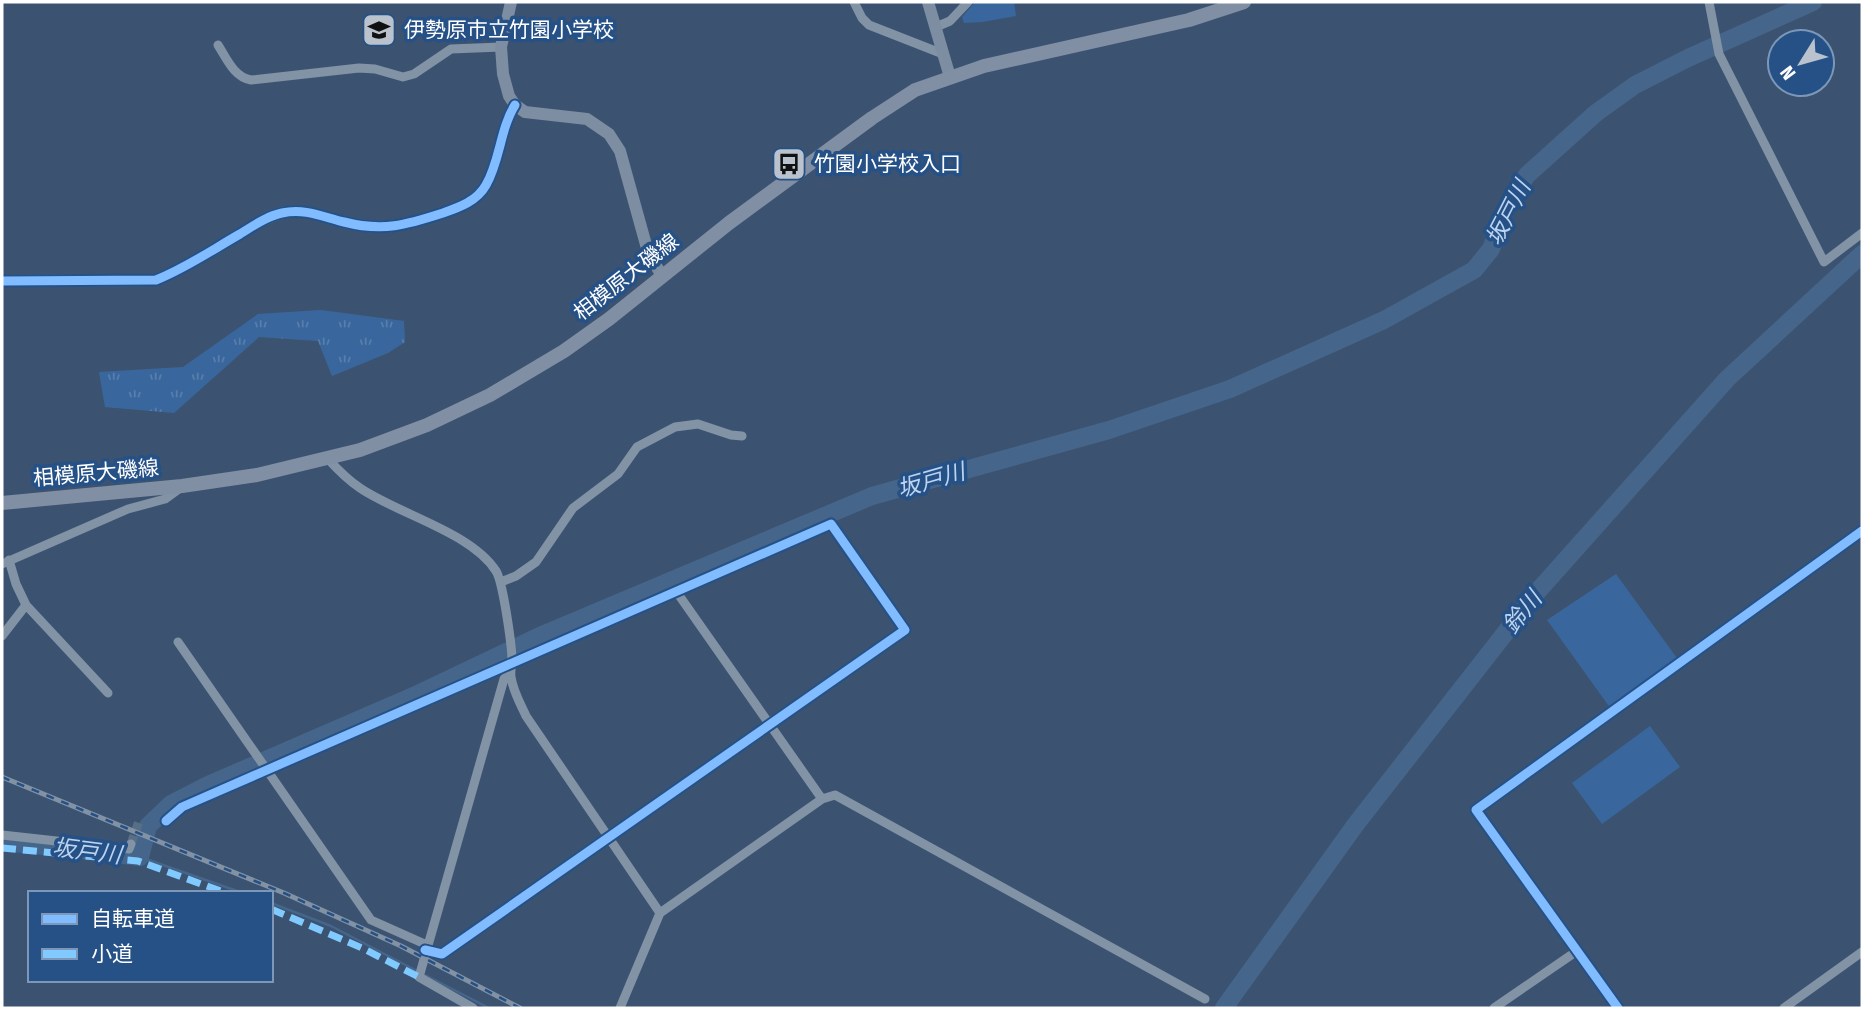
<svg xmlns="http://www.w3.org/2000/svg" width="1864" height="1010" viewBox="0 0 1864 1010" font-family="'Fira Sans Condensed','Noto Sans JP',sans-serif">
<defs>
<pattern id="grass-tufts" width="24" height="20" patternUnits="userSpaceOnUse" patternTransform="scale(1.75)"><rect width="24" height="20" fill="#39679d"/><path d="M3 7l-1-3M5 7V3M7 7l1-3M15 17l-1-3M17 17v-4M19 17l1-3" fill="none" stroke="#577eac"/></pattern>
<pattern id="garden-dots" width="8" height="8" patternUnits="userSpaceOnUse" patternTransform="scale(1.75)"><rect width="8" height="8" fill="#39679d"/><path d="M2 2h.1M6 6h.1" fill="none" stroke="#577eac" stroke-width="1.8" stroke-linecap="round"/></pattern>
</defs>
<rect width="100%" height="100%" fill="#3b5371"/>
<path fill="url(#grass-tufts)" d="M321,310l83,11 1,21 -17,11 -56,23 -14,-35 -59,-4 -85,76 -69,-6 -6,-35 84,-5 75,-53z"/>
<path fill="#39679d" d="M975,2h39l2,14 -34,6 -18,1 -2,-6z
M1616,574l63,87 -68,48 -64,-89z
M1650,726l30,41 -78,57 -30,-41z"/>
<path fill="url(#garden-dots)" d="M2,844l136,14 -1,6 -135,-13z"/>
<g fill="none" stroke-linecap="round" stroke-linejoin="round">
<path stroke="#46658a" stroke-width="2.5" d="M140,857l103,36
M271,903l60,23 86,45
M423,974l66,34"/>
<path stroke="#46658a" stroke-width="18" d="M2,840l138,17 8,-31 23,-22 37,-19 210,-91 124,-59 330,-139 237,-66 121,-41 154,-69 90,-50 17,-21 17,-44 19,-30 69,-62 39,-28 53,-27 125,-56
M1224,1008l132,-184 182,-233 189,-212 135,-125"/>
<path stroke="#586d86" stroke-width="9" stroke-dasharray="9 4.5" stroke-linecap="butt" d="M131,844l8,-23"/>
<path stroke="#8293a6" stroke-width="9" d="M854,2l8,16 7,7 74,29
M1709,2l10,52 105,208 38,-29
M936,27l14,-6 18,-19
M218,45c9,14 16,32 33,35l108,-12 16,1 28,8 11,-3 37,-25 50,-2
M328,459c10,11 20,21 32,29 38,26 111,44 136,83 7,11 16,75 16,90 0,5 -2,10 -1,16 2,14 9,26 15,39l134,197 162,-114 13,-4 370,204
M9,560l7,24 10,21 82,88
M2,564l126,-55 37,-10 15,-11
M501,582l15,-6 20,-14 37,-54 45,-34 19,-27 38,-20 23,-3 33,11 11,1
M676,591l146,208
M2,636l24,-31
M178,642l193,278 56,25
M166,821l16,-14 649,-283 74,106 -463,324 -17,-4
M2,835l118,13 9,1 2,-5
M473,1008l-54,-31 85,-298 6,-7
M620,1008l40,-95
M1494,1008l83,-57
M1618,1008l-142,-198 386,-279
M1784,1008l78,-56"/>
<path stroke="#7d8ea2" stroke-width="12" d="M511,2l-10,45 2,27 6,22 6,9 10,7 62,7 22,15 11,17 28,101 14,24
M928,2l22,75
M2,281l154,-1c30,-12 56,-30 84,-46 13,-8 27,-18 42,-21 23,-5 41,4 62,9 39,10 62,3 99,-9 17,-6 34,-12 43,-28 14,-24 14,-56 29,-80"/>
<path stroke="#818fa4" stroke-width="14" d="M2,503l180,-17 75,-11 103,-25 67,-25 63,-30 74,-44 45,-32 120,-96 143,-105 43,-28 69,-24 205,-46 55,-18"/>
<defs>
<path id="rail" d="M2,777l282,116 117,53 119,62"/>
</defs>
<use href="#rail" stroke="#8292a5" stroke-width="5"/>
<use href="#rail" stroke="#255187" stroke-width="2.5" stroke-dasharray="8" stroke-linecap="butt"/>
<path stroke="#80caff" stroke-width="7" stroke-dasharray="14 7" stroke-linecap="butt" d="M2,848l136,13 88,32
M271,909l91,39 57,29"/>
<defs>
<path id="cycleway" d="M2,281l154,-1c30,-12 56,-30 84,-46 13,-8 27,-18 42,-21 23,-5 41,4 62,9 39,10 62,3 99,-9 17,-6 34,-12 43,-28 14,-24 14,-56 29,-80
M166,821l16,-14 649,-283 74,106 -463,324 -17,-4
M1618,1008l-142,-198 386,-279"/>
</defs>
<use href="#cycleway" stroke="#255187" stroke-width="13"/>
<use href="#cycleway" stroke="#80bcff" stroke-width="9"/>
</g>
<defs>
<symbol id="school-square" viewBox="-11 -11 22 22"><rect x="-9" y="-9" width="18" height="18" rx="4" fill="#bac3cd" stroke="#255187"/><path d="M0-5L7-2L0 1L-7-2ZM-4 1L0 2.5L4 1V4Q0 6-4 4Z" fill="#111"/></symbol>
<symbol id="bus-square" viewBox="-11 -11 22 22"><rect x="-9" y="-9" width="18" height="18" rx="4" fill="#bac3cd" stroke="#255187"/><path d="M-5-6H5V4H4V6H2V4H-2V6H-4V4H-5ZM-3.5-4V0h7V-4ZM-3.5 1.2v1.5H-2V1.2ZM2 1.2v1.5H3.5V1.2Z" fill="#111"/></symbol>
</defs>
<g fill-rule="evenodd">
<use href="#school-square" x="360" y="11" width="38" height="38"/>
<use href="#bus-square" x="770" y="145" width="38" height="38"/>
</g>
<g text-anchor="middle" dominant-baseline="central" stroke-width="7" stroke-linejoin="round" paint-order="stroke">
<g font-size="21" fill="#fff" stroke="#255187" text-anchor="start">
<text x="404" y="30">伊勢原市立竹園小学校</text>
<text x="814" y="164">竹園小学校入口</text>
</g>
<g font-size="21" fill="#fff" stroke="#255187">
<text transform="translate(626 277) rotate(-38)">相模原大磯線</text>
<text transform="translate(96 473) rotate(-5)">相模原大磯線</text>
</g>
<g font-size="23" font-style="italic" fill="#bcd4f0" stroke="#255187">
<text transform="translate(1508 213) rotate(-63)">坂戸川</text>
<text transform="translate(931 480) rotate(-16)">坂戸川</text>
<text transform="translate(1522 612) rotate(-51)">鈴川</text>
<text transform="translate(87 851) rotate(7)">坂戸川</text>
</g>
</g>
<rect width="1864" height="1010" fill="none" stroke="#ffffff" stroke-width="7"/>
<rect x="28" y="891" width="245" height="91" fill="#255187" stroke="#7c97b7" stroke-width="2"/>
<rect x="42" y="914" width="35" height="10" fill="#80bcff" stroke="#7c97b7" stroke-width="2"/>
<text x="91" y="926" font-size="21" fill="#ffffff">自転車道</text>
<rect x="42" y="949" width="35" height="10" fill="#80caff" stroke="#7c97b7" stroke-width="2"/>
<text x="91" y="961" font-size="21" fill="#ffffff">小道</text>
<g transform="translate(1801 63) rotate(233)"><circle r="33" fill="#255187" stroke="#7c97b7" stroke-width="2"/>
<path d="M0-5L12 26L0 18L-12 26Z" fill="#bac3cd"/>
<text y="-10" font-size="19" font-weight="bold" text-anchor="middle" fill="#ffffff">N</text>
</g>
</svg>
